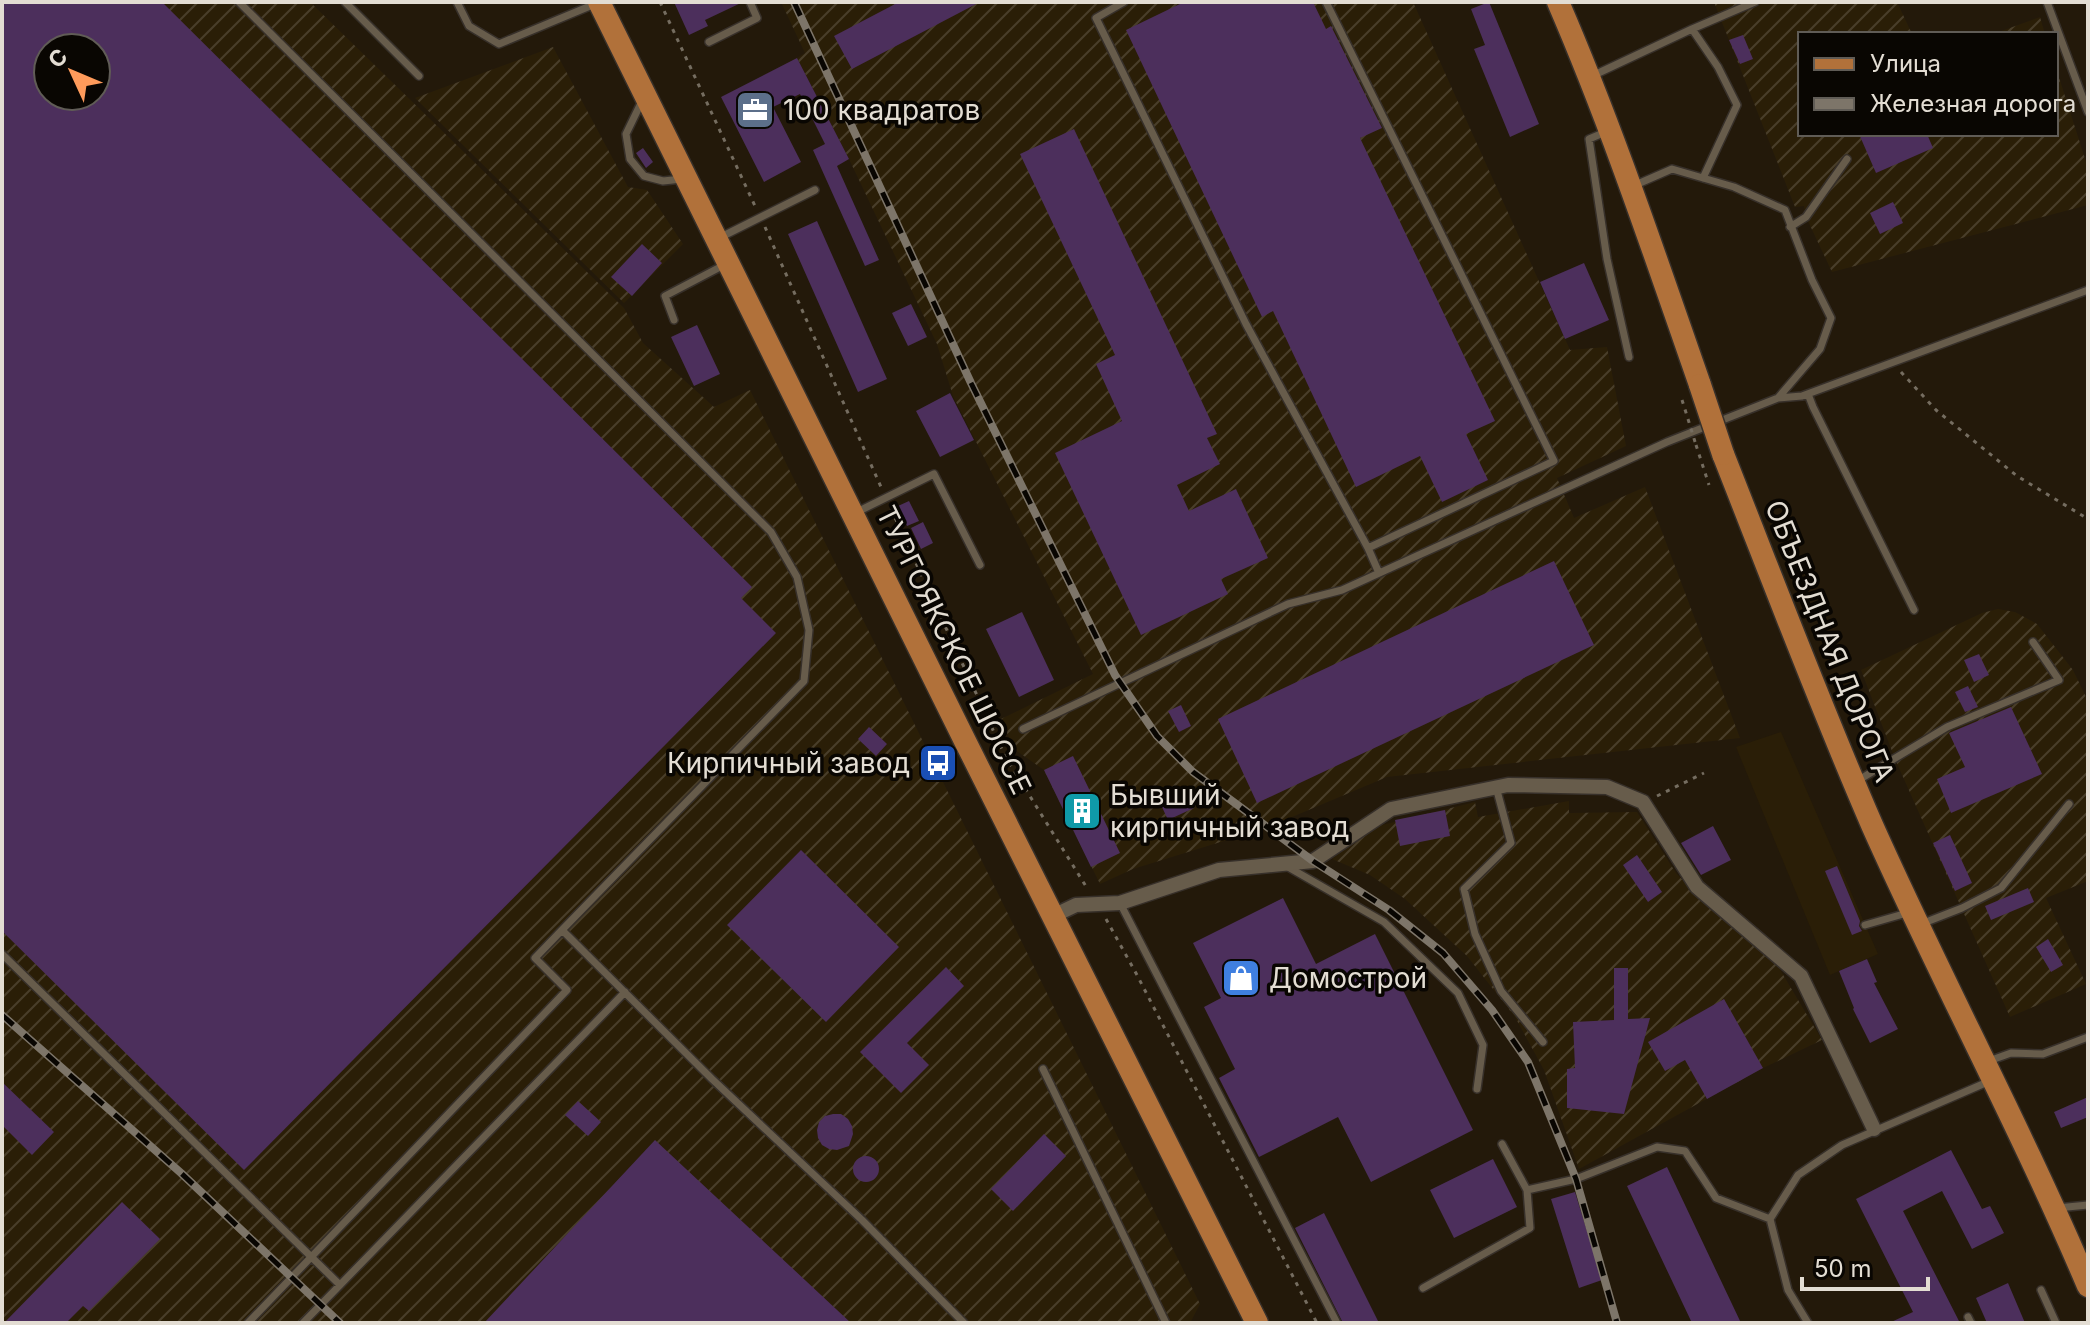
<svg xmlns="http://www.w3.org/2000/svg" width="2090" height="1325" viewBox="0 0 2090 1325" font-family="Inter,sans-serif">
<defs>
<pattern id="industrial-furrows" width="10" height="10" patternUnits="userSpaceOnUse" patternTransform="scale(2)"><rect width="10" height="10" fill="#2a1e07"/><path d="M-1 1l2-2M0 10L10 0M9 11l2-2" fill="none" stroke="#493e2a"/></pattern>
</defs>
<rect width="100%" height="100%" fill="#23190a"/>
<path fill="#2a1e07" d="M1781,732l97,222 -48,21 -94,-228z"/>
<path fill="url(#industrial-furrows)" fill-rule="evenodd" d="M2,2h308l314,306 19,35 71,64 36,-17 450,914 -10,19h-1188zM48,48h48v48h-48z
M781,2h632l157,348 37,-3 19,99 -69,32 17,40 71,-31 95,251 -353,39 -121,51 -133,41 -33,15 -56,-114 -30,-21 -13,-30 92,-45 -140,-278 -16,-52 -88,-185 -52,-101 8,-5z
M1714,2h183l15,32h-112v100h256v-66l32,100v37l-256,67 -26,-55 -2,-11 -9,1z
M2040,17l5,17h-52z
M553,47l75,140 19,3 36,54 -59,59 -209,-205z
M1998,609l17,3 22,12 36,46 15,31v180l-42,17 40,86 -76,33 -115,-258 -34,-89 121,-57z
M1569,801v12l68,-1 39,61 29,31 71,59 46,77 -59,28 -184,101 -35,-99 -29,-53 -48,-61 -62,-57 -35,-24 -38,-16 38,-31 105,-26 3,15z"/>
<path fill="#4c2f5c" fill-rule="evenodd" d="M2,2h160l590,585 -11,11 35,35 -532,537 -242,-239zM48,48h48v48h-48z
M674,2h69l-38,18 3,6 -19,9z
M899,2h81l-128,67 -18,-33z
M1184,2h129l13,27 5,-3 51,102 -22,10 135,283 -29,13 22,46 -46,22 -22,-46 -64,31 -83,-176 -11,6 -136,-287z
M1489,2l50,122 -29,13 -36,-88 11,-4 -14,-36z
M1743,35l10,24 -13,5 -11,-24z
M797,58l52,101 -12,7 42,94 -14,6 -52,-116 12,-6 -25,-50 -27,13 28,55 -37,20 -43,-85z
M1074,129l143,305 -10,4 13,26 -43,21 12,26 47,-22 32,69 -47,21 7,15 -87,41 -86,-182 67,-32 -26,-57 19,-9 -95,-201z
M1859,134h68l6,14 -57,25z
M643,148l10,14 -7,6 -10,-15z
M1893,202l10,21 -23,11 -10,-21z
M817,221l70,158 -29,13 -70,-158z
M642,244l20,19 -30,33 -21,-19z
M1584,263l25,57 -44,19 -25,-57z
M911,304l16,33 -19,9 -16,-33z
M697,325l23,49 -26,12 -23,-49z
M950,393l24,47 -34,17 -24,-46z
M909,501l10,20 -12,5 -9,-20z
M923,522l10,21 -12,6 -10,-21z
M1554,561l40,84 -337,158 -39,-84z
M1022,612l32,68 -35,17 -33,-68z
M1979,654l10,21 -15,7 -10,-22z
M1968,686l10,21 -13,5 -10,-20z
M1181,705l10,21 -12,6 -11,-21z
M2011,707l31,67 -91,39 -14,-34 28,-12 -16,-34z
M869,727l18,17 -11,12 -18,-17z
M1073,756l47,97 -29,14 -47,-97z
M1188,795l6,13 -26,12 -6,-13z
M1445,810l5,26 -50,10 -5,-26z
M1713,826l18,34 -30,15 -20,-32z
M1950,835l22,48 -17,8 -22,-48z
M801,850l98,97 -73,75 -99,-97z
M1637,855l25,37 -14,10 -25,-37z
M1837,866l23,55 -1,5 3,5 -10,4 -27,-64z
M2028,888l6,14 -43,18 -6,-14z
M1283,898l33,66 59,-30 98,196 -102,52 -33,-65 -79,40 -40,-79 16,-9 -31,-62 17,-9 -28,-55z
M2048,939l15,26 -12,7 -15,-25z
M1867,959l10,23 -3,1 24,46 -28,14 -17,-34 1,-1 -15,-37z
M946,967l18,19 -57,57 22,22 -28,28 -41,-41z
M1614,968h14v51l22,-1 -26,96 -57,-6v-39l8,-1 -2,-46 41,-2z
M1724,999l39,69 -56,31 -22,-39 -20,11 -17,-29z
M2,1082l52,50 -22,23 -30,-30z
M2088,1097v20l-27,11 -7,-16z
M578,1101l23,21 -13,14 -23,-21z
M833,1114h8l7,5 4,7 1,8 -4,12 -12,4 -8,-1 -7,-4 -4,-7 -1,-8 2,-8 6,-6z
M1044,1134l22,22 -53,55 -22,-22z
M655,1140l196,183h-367z
M1951,1150l31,59 8,-3 14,27 -32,16 -30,-58 -39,20 57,112h-71l24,-11 -57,-113z
M853 1169a13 13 0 1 1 26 0a13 13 0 1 1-26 0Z
M1493,1159l24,48 -63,31 -24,-48z
M1667,1167l74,156h-49l-65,-137z
M1575,1192l27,88 -23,8 -28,-89z
M122,1202l38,37 -71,72 -6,-5 -17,17h-62z
M1324,1213l55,110h-36l-48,-95z
M2008,1283l17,40h-38l-11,-25z"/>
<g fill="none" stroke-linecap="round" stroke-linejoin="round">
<defs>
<path id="service" d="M239,2l532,530 26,45 12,53 -5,51 -242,249 150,149 150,141 102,103
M345,2l74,74
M457,2l12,24 30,18 96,-40
M1124,2l-28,16 150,306 122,224 11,25
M1326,2l228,459 -186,87
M2047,2l41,110
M1692,29l26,38 19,38 -34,73
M709,42l48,-24 -7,-16
M1592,76l100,-47 63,-27
M642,101l-16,33 4,25 14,17 19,5 19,-2
M1608,131l-19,8 18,120 22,98
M1790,227l16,-10 41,-58
M719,238l96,-48
M674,320l-9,-24 61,-32
M1808,394l5,13 101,203
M1778,398l24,-2 286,-106
M855,513l79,-39 46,91
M1023,729l265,-125 54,-14 325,-148 111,-44 42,-49 11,-31 -19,-38 -27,-70 -51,-23 -62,-18 -39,17
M1857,781l90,-54 112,-47 -26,-38
M1496,787l15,56 -47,46 11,45 26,57 42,51
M1288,867l96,55 74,71 25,52 -6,44
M1120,903l217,420
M1921,924l41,-16 39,-20 68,-84
M1865,925l42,-12
M2,954l338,331
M1986,1062l25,-9 32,1 45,-17
M1043,1069l123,254
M1527,1190l49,-11 81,-32 28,4 31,47 54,21
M2057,1208l31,-3
M1423,1288l107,-60 -3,-38 -25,-46
M2041,1290l15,33
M1968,1317l3,6
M248,1323l319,-333 -32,-32 27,-28
M303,1323l322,-331
M1808,1323l-20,-33 -18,-71 28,-44 44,-30 148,-64"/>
<path id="minor" d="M1053,916l23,-11 44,-2 99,-33 94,-9 78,-52 117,-24 99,2 36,15 54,85 104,89 73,153"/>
<path id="primary" d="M599,2l367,741 291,580
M1558,2c54,125 97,254 142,383
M1723,454c49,124 96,249 149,371 69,155 150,305 216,461"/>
</defs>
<use href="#service" stroke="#37302a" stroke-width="10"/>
<use href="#minor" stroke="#37302a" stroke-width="17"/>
<use href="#primary" stroke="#37302a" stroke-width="25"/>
<path stroke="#756d60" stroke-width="3" stroke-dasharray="4 6" stroke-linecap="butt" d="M660,2l95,204
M765,227l116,260
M1901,372l35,38 81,66 71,43
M1682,400l6,19
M1696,445l13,40
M891,509l114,247 82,132
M1657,796l47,-23
M1106,919l31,56 180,348"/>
<use href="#service" stroke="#675c4b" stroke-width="7"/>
<use href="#minor" stroke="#675c4b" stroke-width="14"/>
<use href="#primary" stroke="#b1713a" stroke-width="22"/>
<defs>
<path id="rail" d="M794,2l177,381 144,292 42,61 36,36 120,89 76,49 54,43 49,57 36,52 48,117 41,144
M2,1015l179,158 159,150"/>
</defs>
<use href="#rail" stroke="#7d7569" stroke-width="8"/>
<use href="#rail" stroke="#090602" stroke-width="5" stroke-dasharray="15" stroke-linecap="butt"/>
<defs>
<path id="primary-bridge" d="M1700,385l23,69"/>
</defs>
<use href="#primary-bridge" stroke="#37302a" stroke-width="25" stroke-linecap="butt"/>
<path stroke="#756d60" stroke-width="3" stroke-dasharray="4 6" stroke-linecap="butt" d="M1688,419l8,26"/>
<use href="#primary-bridge" stroke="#b1713a" stroke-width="22"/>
</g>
<defs>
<symbol id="office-square" viewBox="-11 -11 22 22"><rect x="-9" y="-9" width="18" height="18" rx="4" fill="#5c6f8a" stroke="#090602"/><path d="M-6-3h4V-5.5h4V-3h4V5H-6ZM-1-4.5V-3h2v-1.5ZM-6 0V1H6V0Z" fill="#fff"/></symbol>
<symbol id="bus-square" viewBox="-11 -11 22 22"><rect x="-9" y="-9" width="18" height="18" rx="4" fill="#1a4fb4" stroke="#090602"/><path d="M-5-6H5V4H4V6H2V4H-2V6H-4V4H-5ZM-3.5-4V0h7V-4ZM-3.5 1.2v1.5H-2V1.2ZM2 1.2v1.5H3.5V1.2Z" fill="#fff"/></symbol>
<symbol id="building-square" viewBox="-11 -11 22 22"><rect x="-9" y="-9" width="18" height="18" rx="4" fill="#0f9aa8" stroke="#090602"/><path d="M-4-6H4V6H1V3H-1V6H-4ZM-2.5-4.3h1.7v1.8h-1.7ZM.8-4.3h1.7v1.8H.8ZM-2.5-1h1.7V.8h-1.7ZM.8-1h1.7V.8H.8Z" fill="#fff"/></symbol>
<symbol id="shop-square" viewBox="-11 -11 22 22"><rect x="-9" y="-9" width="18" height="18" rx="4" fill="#3f7fe0" stroke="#090602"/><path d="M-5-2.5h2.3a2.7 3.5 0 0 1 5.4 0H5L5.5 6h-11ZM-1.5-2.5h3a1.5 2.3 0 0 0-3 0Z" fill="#fff"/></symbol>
</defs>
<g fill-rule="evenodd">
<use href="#office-square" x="733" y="88" width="44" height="44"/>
<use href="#bus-square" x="916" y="741" width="44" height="44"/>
<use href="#building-square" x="1060" y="789" width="44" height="44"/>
<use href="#shop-square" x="1219" y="956" width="44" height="44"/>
</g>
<g text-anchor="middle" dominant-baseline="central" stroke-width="7" stroke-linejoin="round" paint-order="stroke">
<g font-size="28" fill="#e3ddd3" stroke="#090602" text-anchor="start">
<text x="783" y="110">100 квадратов</text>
<text x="910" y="763" text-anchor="end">Кирпичный завод</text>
<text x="1110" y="795">Бывший<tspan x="1110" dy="32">кирпичный завод</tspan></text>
<text x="1269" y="978">Домострой</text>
</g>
<g font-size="28" fill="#e3ddd3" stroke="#090602">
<text transform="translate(1830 641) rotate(68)">ОБЪЕЗДНАЯ ДОРОГА</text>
<text transform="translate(954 650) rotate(64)">ТУРГОЯКСКОЕ ШОССЕ</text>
</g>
</g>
<rect width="2090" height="1325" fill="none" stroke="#e3ddd3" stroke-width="8"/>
<rect x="1798" y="32" width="260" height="104" fill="#090602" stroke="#605c56" stroke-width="2"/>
<rect x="1814" y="58" width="40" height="12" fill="#b1713a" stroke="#605c56" stroke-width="2"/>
<text x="1870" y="72" font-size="24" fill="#e3ddd3">Улица</text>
<rect x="1814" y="98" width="40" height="12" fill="#7d7569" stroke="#605c56" stroke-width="2"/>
<text x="1870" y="112" font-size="24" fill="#e3ddd3">Железная дорога</text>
<g transform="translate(72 72) rotate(314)"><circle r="38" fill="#090602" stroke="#605c56" stroke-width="2"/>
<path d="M0-6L14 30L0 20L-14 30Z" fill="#ff9b5b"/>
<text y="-12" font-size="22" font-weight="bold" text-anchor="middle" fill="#e3ddd3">С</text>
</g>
<path d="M1802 1277v12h126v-12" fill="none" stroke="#e3ddd3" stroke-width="4"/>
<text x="1814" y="1277" font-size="24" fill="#e3ddd3" stroke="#090602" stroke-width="6" paint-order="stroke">50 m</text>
</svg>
